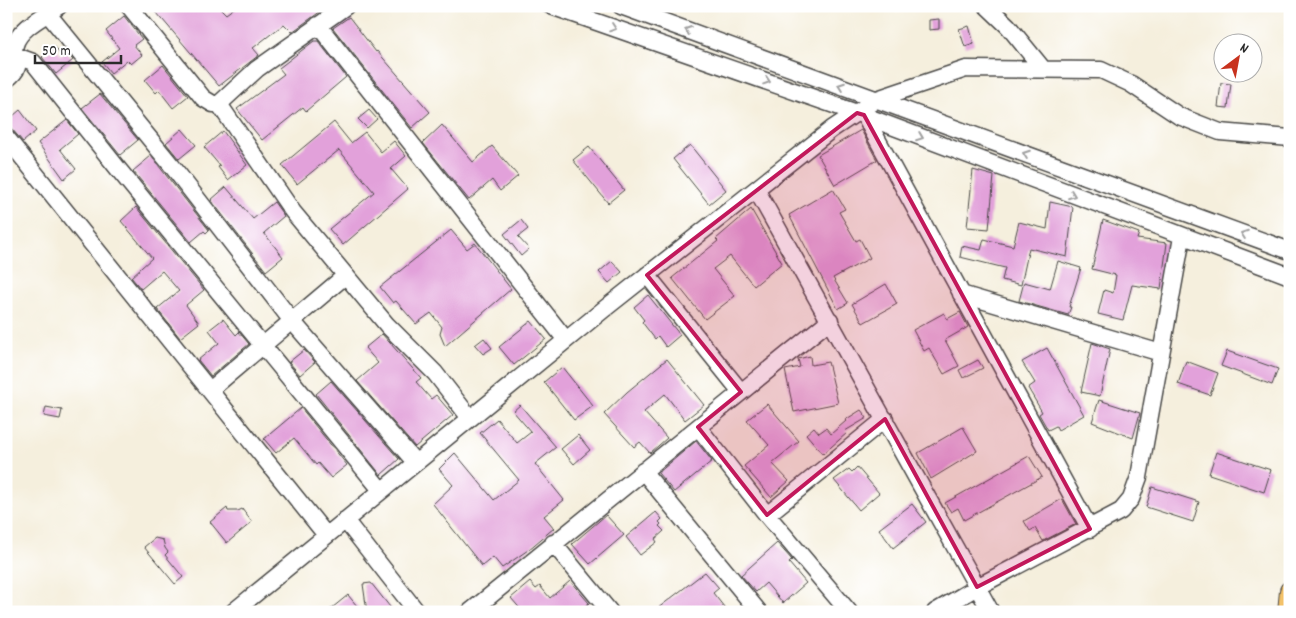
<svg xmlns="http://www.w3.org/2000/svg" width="1296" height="618" viewBox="0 0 1296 618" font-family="Dekko,sans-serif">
<rect width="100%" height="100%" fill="#fff"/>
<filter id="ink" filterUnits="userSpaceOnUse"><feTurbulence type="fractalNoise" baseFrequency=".02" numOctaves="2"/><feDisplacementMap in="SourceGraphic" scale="10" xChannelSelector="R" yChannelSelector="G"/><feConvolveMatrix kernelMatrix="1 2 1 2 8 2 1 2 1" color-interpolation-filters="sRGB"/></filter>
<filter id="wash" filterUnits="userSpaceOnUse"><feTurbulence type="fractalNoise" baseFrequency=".0096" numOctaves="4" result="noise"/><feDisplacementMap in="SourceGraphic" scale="20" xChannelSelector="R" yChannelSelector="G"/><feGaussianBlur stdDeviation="1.12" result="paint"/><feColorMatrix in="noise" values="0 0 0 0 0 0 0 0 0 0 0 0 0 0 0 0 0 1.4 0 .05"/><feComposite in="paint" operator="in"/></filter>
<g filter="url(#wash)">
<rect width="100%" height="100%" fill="#f5efdd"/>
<g id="blocks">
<path fill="#e2a1da" d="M151,6h67l8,8 11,-8h91l-36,26 -8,-8 -31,24 6,7 -40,31z
M124,16l18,23 -8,6 8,10 -11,9 -4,-4 -16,13 -9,-11 17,-14 -13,-17z
M349,17l27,35 1,-1 53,61 -18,16 -79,-100z
M939,19v10l-10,1v-10z
M969,26l5,18 -9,3 -6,-18z
M314,41h4l28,36 -40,34 -3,-4 -41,33 -25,-31 47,-35 -5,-6z
M55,47l6,9 5,-4 7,8 -17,14 -14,-17z
M163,65l25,31 -15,12 -14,-18 -3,3 -11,-13z
M1221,83l10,1 -3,24 -10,-1z
M100,94l38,46 -18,15 -38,-47z
M20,110l16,21 -13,11 -17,-20z
M369,110l8,9 -10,9 -9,-9z
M67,120l11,14 -18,15 16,20 -12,10 -26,-36z
M334,122l17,21 14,-11 16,20 13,-11 12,15 -15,13 17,20 -65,56 -14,-16 45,-37 -35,-42 -42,34 -15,-19z
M442,125l31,37 19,-16 26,30 -18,15 -8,-11 -23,20 -46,-57z
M182,129l14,16 -17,14 -13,-16z
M861,130l16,30 -42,25 -17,-30z
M223,131l24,34 -19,15 -10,-13 2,-1 -16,-19z
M690,145l36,45 -17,14 -36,-45z
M589,147l35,43 -16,13 -35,-43z
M151,156l58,74 -3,3 -2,-2 -13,11 -58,-71z
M973,170l21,6 -5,53 -22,-2z
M226,187l27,32 21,-17 10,14 -20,17 19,24 -17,14 -55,-71z
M833,189l12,20 -6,3 17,29 4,-2 10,19 -37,20 15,25 -10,6 -49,-94z
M1050,202l23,5 -6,50 -38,-9 -8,37 -19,-5 3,-12 -45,-11 2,-11 19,4 3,-11 29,7 6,-24 28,7z
M136,207l68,83 -18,15 13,18 -19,15 -23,-29 22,-18 -17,-20 -21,18 -10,-12 21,-19 -31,-37z
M751,209l31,54 -28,23 -24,-30 -17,13 22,27 -30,23 -33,-41 46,-37 -2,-2z
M521,220l7,9 -10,8 11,12 -8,7 -17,-22z
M1103,220l36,13 -2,6 30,4 -6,46 -29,-4 -9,35 -25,-6 6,-24 9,3 3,-18 -24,-6z
M451,230l16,19 8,-6 36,46 -66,57 -5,-12 2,-7 -11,-14 -15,11 -20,-23 -3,2 -13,-16z
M612,261l10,11 -13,11 -10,-11z
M1058,261l23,7 -12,39h2l-3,8 -49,-14 5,-19 26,7z
M886,284l11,20 -34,19 -11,-19z
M648,295l32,40 -14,12 -8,-11 -3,3 -13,-17 2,-2 -10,-13z
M960,312l8,15 -23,13 14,26 -15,8 -15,-26 -5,3 -11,-21 31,-17 3,6z
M223,319l13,16 3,-3 10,12 -38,32 -13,-16 21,-17 -10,-13z
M531,321l15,18 -32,26 -15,-18z
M382,334l39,44 -5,4 15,17 5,-4 17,20 -38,32 -58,-66 21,-18 -13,-15z
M484,338l8,10 -9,6 -8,-9z
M1092,343l18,6 -10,47 -19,-4z
M1047,348l37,67 -26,15 -2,-4 -8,4 -9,-16 3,-2 -14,-24 7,-5 -13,-21z
M304,350l11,12 -15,13 -11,-13z
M1227,351l51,18 -6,16 -51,-19z
M810,356l1,9 17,-3 10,41 -44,9 -9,-42 15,-3 -2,-8z
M667,359l37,46 -19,15 -20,-26 -21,18 23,26 -17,15 -10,-11 -6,5 -30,-33 23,-22z
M978,360l5,8 -20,10 -4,-8z
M1186,361l32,12 -8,22 -32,-11z
M562,367l31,39 -19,14 -30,-38z
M331,381l68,78 -18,16 -65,-81z
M1099,400l41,13 -7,25 -41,-16z
M767,404l32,37 -27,22 17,18 -18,16 -27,-31 25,-21 -22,-25z
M520,405l36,42 -21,17 29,36 -20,16 10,12 -26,22 -26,18 -9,-11 -11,9 -49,-62 20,-19 -14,-16 16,-16 39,47 25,-20 -39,-47 17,-14 20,24 14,-11 -18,-21z
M46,407l16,3 -2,9 -16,-3z
M301,408l46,57 -16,13 -13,-15 -2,2 -22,-27 -18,15 -12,-14z
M861,410l6,8 -22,13 2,2 -24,21 -17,-20 8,-7 5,6 7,-5 5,6 15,-13 -1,-1z
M963,427l14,24 -46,28 -13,-26z
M578,435l12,15 -16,14 -13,-15z
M696,441l16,20 -38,31 -16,-19z
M1216,452l55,18 -7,22 -55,-18z
M1029,456l13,21 -78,43 -6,-12 -7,4 -6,-9z
M857,467l22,26 -20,17 -25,-30 15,-11 3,3z
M1152,487l47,15 -6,20 -47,-15z
M1062,499l14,25 -33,17 -8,-13 -5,3 -6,-10z
M912,504l14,18 -33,26 -14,-19z
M227,508l1,3h10l4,-2 10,13 -25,21 -17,-21z
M656,512l6,7 -3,3 2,2 -2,2 5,5 -9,8 2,3 -17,13 -14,-18z
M606,515l18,20 -34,29 -18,-20z
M155,538l8,2 2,8 3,4 -3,3 18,22 -8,7 -31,-37z
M777,543l15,17 -3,3 17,20 -23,20 -17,-20 -10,9 -15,-17z
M705,572l14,16 -6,5 15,19h-75z
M570,581l19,22 -11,9h-55l-12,-14 19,-16 6,7 4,-3 10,12z
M371,583l23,29h-27l-4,-28z
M348,595l14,17h-35z"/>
</g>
</g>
<g filter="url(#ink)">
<use href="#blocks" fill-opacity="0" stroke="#494846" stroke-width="1"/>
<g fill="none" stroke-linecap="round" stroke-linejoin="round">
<defs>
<path id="minor" d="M129,6l74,92 10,6h6l38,-35 89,-63
M551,6l306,107 433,163
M621,6l669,245
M987,6l21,20 35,43
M48,14l124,152 120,155 123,141
M318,25l248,315
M6,57l10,-1 17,6 86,108 262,320
M6,80c22,-17 4,-19 9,-35 4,-17 30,-29 44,-39
M219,104l74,108 94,113 48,48 35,45
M864,115l226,414
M6,137l320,398
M756,189l235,423
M647,275l94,117
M961,294l200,59
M210,390l135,-114
M698,427l69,88 82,97
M643,471l116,141
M767,515l118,-96
M345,520l72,92
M553,543l57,69
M233,612l370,-302 229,-181 45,-30 89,-30 135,1 30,14 48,32 41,16 70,6
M470,612l360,-292
M935,612l42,-25 144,-76 10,-12 8,-22 43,-240"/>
<path id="major" d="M1288,612l2,-21"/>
</defs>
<use href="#minor" stroke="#494846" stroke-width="19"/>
<use href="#major" stroke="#494846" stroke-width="22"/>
<use href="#minor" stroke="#fff" stroke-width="16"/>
<use href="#major" stroke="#f3c26a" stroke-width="20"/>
</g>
<defs><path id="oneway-chevron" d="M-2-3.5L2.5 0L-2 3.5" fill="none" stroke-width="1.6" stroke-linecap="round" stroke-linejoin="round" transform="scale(1.25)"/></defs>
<g stroke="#a0a0a0">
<use href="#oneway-chevron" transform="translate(613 28) rotate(19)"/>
<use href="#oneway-chevron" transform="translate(688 30) rotate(-160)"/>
<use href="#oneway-chevron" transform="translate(767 81) rotate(19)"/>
<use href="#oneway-chevron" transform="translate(841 86) rotate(-160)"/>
<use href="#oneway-chevron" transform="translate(920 137) rotate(21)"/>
<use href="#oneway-chevron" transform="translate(1026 154) rotate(-160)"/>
<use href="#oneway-chevron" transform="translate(1072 195) rotate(21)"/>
<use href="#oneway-chevron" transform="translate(1244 234) rotate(-160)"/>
</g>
</g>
<path fill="#c2185b" fill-opacity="0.2" stroke="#c2185b" stroke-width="4" stroke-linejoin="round" d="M857,113l7,2 226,414 -113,58 -92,-168 -118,96 -69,-88 43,-35 -94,-117z"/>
<rect width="1296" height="618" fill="none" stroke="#fff" stroke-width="25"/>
<g transform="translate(1238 58) rotate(32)"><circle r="24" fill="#ffffff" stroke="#aaaaaa"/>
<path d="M0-4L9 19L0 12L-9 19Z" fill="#c8321e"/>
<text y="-8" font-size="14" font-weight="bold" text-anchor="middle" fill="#2b2b2b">N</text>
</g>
<path d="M35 55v8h86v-8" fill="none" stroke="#2b2b2b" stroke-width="2.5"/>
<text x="42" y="55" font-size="15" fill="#2b2b2b" stroke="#ffffff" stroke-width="4" paint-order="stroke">50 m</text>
</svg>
